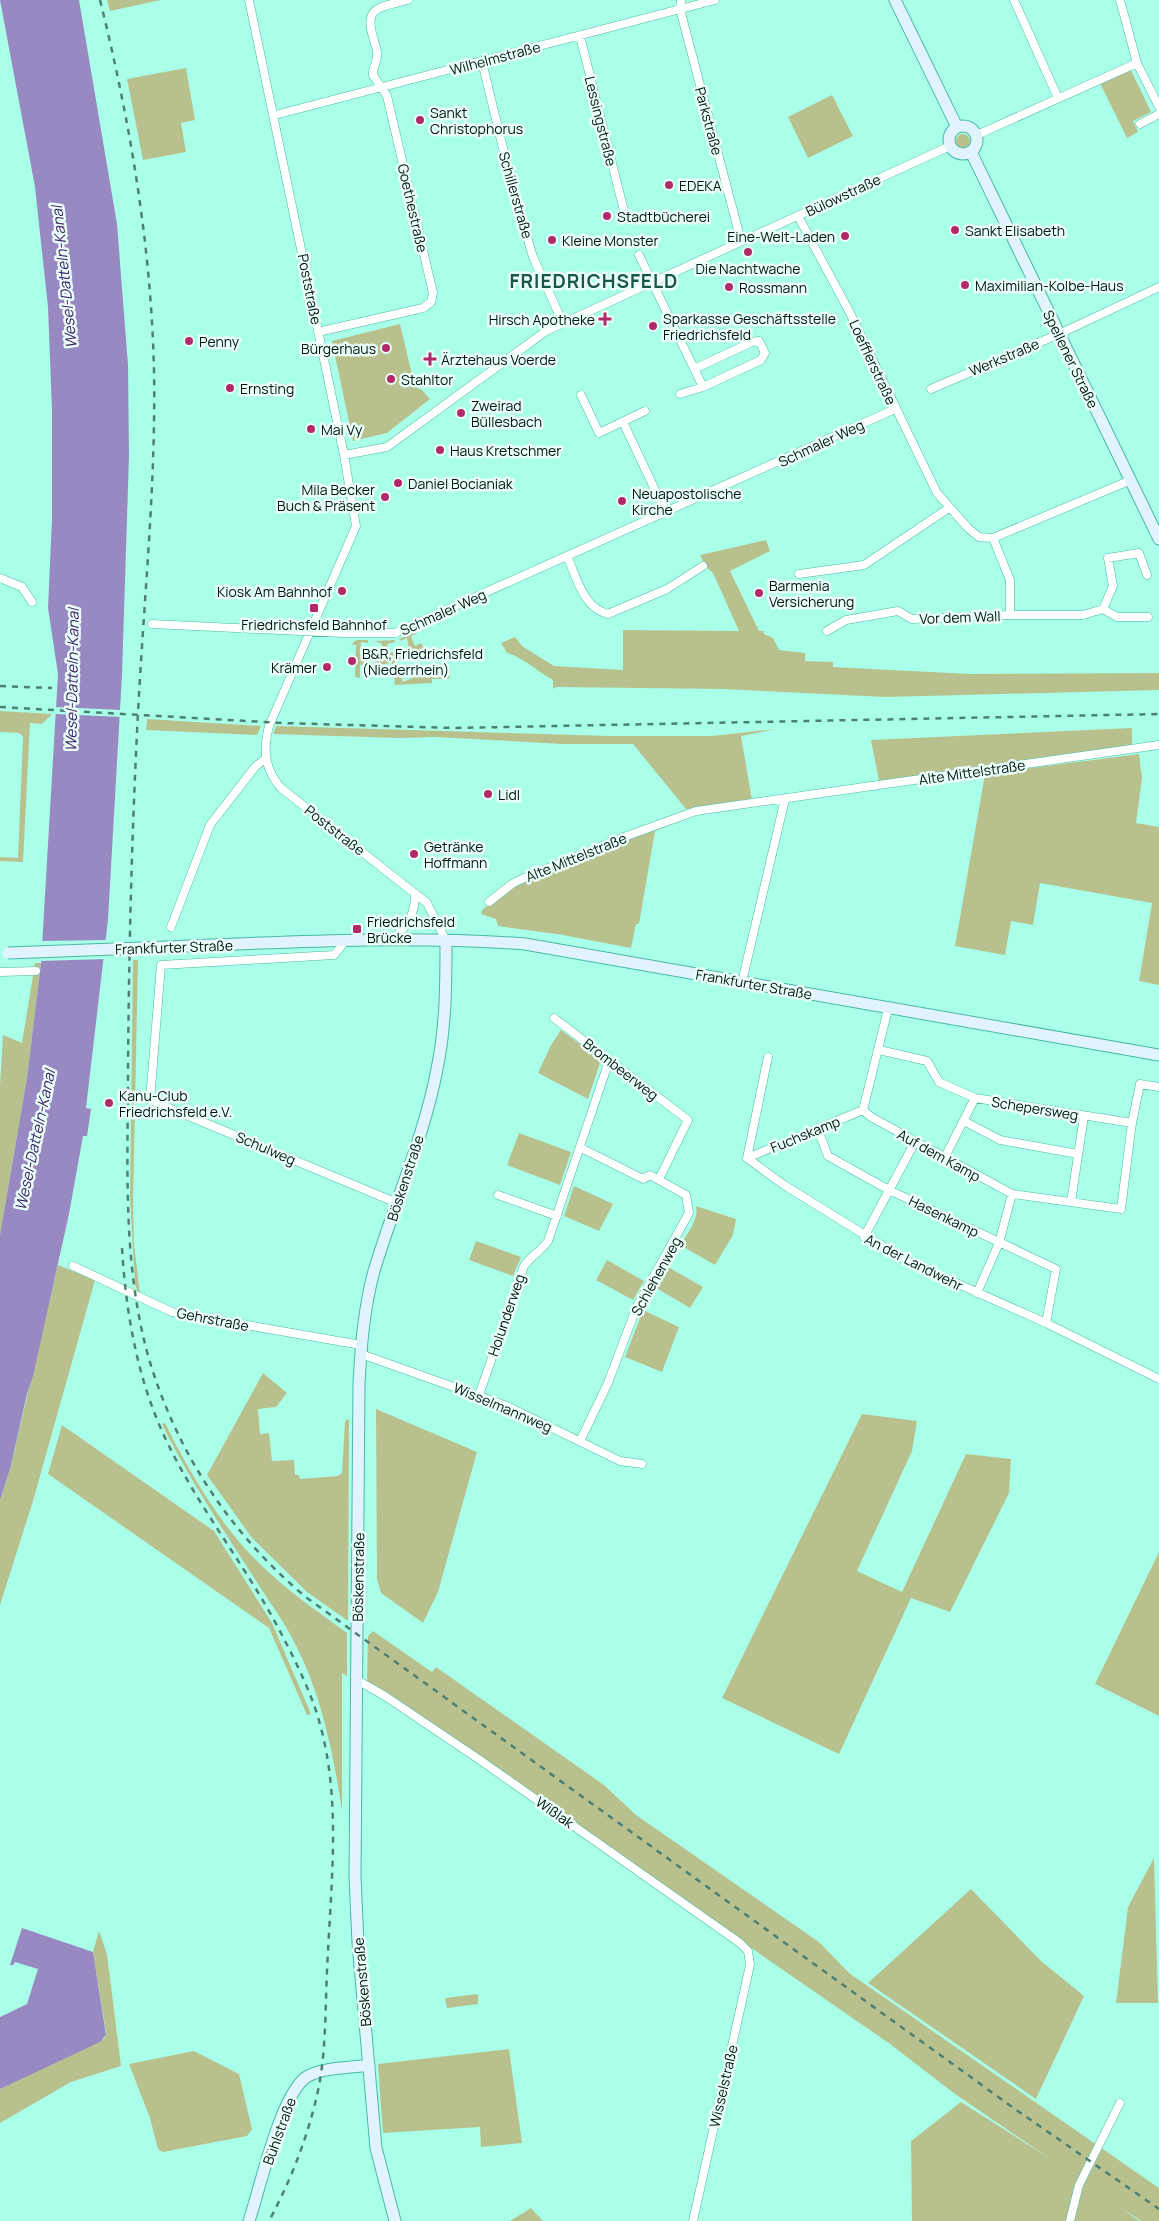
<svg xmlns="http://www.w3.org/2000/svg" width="1159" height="2221" viewBox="0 0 1159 2221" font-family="Manrope,sans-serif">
<rect width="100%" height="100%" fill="#aaffe9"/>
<path fill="#b8c18e" d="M107,0h54l-51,11z
M186,68l9,52 -14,3 5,29 -43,8 -16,-81z
M1130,68l21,44 -18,9 5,11 -11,6 -27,-55z
M832,95l21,41 -45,22 -20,-41z
M956 141a7 7 0 1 1 14 0a7 7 0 1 1-14 0Z
M400,324l15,63 7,3 8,9 -43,34 -34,8 -21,-100z
M766,540l4,11 -40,20 29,60h5v3l9,4 6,12 26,3v8l28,1v5l137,7 189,-1v17l-273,7 -163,-8 -167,-2 -3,2v-9c-15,-8 -31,-23 -46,-27l-6,-10 14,-6 7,9 32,20 69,4v-40l116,1 -26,-58 -7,-6 -6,-12z
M416,632l1,2 -6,2 4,10 6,-3 6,12 -3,1 -3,-6 -26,12 2,8 -3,1 -2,-8 -15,2v6h-2l-1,-15h7l1,-12 -7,-3 20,-1v2l-8,2 2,9 20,-4 -2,-11 -7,3 -1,-2z
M357,640h11v3l-7,-1 -1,13h7l2,10h-9v13l-5,-1 1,-32 -5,-1z
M431,664l6,7 13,-2 -1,10h-17v4l-37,2 -1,-8 7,-1 2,6 27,-12 -1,-5z
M0,711l52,3 -10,10 -12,-1 -7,139 -23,-1v-4l18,1 5,-121 -4,-4 -19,-1z
M147,719l114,7 -4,9 -111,-5z
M276,726l335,10h101l64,-7 -35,7 11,64 -66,9 -53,-65h-70l-128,-7 -36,1 -126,-4z
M1132,728v18l-253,35 -8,-41z
M1139,754l3,24 -6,45 23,4v158l-20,-4 13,-78 -112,-20 -7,42 -22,-4 -6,34 -50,-9 30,-172z
M682,817l4,2 -31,12 -16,93h-3l-5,24 -68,-13 -65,-9 -2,-7 -15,-5 1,-4 30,-23z
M133,960h5l-5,242 1,42 6,50 -2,-1 -3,-9 -5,-87z
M35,963h6l-14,115 -27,157v-149l3,-51 19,8z
M561,1030l40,30 -13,39 -50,-26 13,-28z
M519,1133l52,19 -11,33 -53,-20z
M574,1186l39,18 -14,27 -35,-15z
M696,1206l40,13 -3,16 -18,30 -35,-20c7,-11 19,-25 16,-39z
M476,1241l45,16 -8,19 -44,-16z
M607,1260l37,21 -11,19 -37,-20z
M58,1265l37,15 -62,221 -33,104v-105l10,-31z
M668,1267l35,20 -13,21 -34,-20z
M643,1310l36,17 -17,45 -37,-15z
M263,1373l24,20 -11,14 -18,2 2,25 9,-1 3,28 22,-1 1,15h4l1,4 38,-3 4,-3 3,-52 4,-2 -1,202 -41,-29 -55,-54 -45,-63z
M376,1409l101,43 -39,140 -15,31 -42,-30 -4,-14z
M862,1414l55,7 -5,30 -55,120 45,21 64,-138 45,5 -2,34 -59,119 -39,-14 -72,156 -117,-56z
M165,1423c22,45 54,100 90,136 28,29 61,51 92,74v43l-5,-3v138c-9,-60 -21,-119 -50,-173 -9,-18 -22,-35 -32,-51 -34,-53 -70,-106 -98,-163z
M62,1425l152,106 58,92 39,91 -4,1 -38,-87 -221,-154z
M1159,1552v164l-64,-32z
M373,1631l59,41 4,-5 168,118 32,30 183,127 30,31 310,215v33h-18l-18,-12 16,12h-227l-1,-80 50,-39 88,56 -94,-64 -65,-50 -520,-360 -3,-3 1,-45z
M1154,1858l4,145h-42l12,-96z
M971,1889l70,72 43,35 -48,103 -168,-116z
M99,1931l8,23 14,112 -50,16 -71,41v-34l105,-51 1,-6 -13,-80z
M478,1994v10l-31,4 -2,-10z
M509,2049l13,94 -41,4 -1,-20 -97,6 -5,-69z
M194,2051l45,23 13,55 -5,7 -84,16 -5,-3 -8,-31 -21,-54z
M531,2208l12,13h-33z"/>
<path fill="#9989c3" d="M0,0h79l38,224 11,141 1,91 -7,219 -14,245 -22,188 5,1 -4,27h-4l-14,78 -36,162 -6,18 -17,75 -10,31v-265l27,-157 14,-115 17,-289 -10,-66 4,-89v-108l-4,-104 -13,-120z
M22,1928l71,24 13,83 -6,7 -100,47v-72l27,-13 11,-35 -23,-7 -2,3h-3z"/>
<path fill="#aaffe9" d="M54,707l69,3 -1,7 -69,-3z
M108,940l-2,19 -67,2 2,-20z"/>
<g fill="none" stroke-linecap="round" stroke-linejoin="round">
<defs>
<path id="street" d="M249,0l95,455 12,71 -87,200c-6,24 -5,42 12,62l146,115 19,38
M681,0l-1,9 61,232
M1014,0l44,98
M1120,0l17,63 22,44
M580,36l43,171
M482,62l29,119 22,76 30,66
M275,115l440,-115
M1140,124l19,-10
M977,135l160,-72
M798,216l51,95 88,182 31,35 11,9 14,1 138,-58
M639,255l64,132 58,-27 4,-7 -6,-12 -7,1 -58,27
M318,332l105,-24 8,-6 2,-9 -46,-197 -14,-21c-1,-7 4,-12 4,-19 1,-6 -3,-14 -4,-19 -10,-32 10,-30 35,-37
M931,389l128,-55 100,-47
M680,394l23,-7
M581,395l18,38 46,-22
M623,422l42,89
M344,455l43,-8 159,-116 404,-185
M993,538l17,42v35
M567,556c10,22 16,52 41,58l59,-25 36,-23
M799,574l65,-9 85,-57
M0,578l22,9 10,15
M1103,609l10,-23 -5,-28 31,-5 8,22
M152,624l191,9h52l500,-224
M827,631l19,-11 52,-9 14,8 98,-4h73l20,-6 14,8h31
M489,902l23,-18 10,-5 102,-42 72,-26 463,-66
M171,927l39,-102 45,-58 10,-8
M347,939l-13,16 -173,10 -11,135 247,103
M392,939c17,-13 23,-25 23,-46
M0,972l36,-1
M742,982l43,-183
M888,1009l-25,101 8,7 141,77 109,15 11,-86 8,-39 19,3
M554,1018l134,102 -29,59
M879,1050l48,11 12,21 36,16
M768,1057l-21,101 37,27 123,76 139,62 113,56
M964,1121l36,19 78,14
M818,1130l10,26 61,34 167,79 -10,54
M747,1158l116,-48
M944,1159l31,-61 157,25
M498,1195l59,21
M1071,1202l13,-86
M864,1237l51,-95
M73,1266l99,46 189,33
M977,1293l22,-50 13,-49
M361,1354l146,52 113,55 22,3
M479,1395l45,-129c7,-10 17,-15 24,-25l61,-180
M580,1441l28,-58 29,-77 52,-93 -3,-18 -36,-20 -7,4 -62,-31
M357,1680l28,16 95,64 260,183 8,8 2,14 -57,256
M1070,2221l9,-36 41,-82"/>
<path id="secondary" d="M895,0l62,127
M949 140a14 14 0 1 1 28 0a14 14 0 1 1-28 0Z
M971,152l188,387
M167,947c119,-5 239,-12 358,-3l634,111
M249,2221c11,-32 32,-130 59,-145 17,-9 42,-8 61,-11
M395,2221l-19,-73 -18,-205 -3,-66 4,-493c2,-39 5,-76 15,-113 20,-67 50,-133 63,-202 9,-43 9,-85 9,-128"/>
</defs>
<use href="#street" stroke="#47baa2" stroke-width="9"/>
<use href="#secondary" stroke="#47baa2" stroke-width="13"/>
<use href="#street" stroke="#fff" stroke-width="8"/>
<use href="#secondary" stroke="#e0f3fe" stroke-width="11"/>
<path stroke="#4d8073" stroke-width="2.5" stroke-dasharray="6 6" stroke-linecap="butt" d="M100,0c30,121 51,245 54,370 2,108 -9,217 -15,325 -7,125 -10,249 -11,374 0,98 -6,195 21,290 28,94 82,176 158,239l708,511 144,100
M0,686l52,2
M0,707l282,16 172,5 705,-14
M122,1248c4,67 16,135 46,196 33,68 82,127 116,195 11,21 22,44 30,66 28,80 18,165 14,247 -3,44 -1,91 -9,134 -10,48 -27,92 -50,135"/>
<defs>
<path id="secondary-bridge" d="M8,953l159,-6"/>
</defs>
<use href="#secondary-bridge" stroke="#47baa2" stroke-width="13" stroke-linecap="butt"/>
<use href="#secondary-bridge" stroke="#e0f3fe" stroke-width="11"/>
</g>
<g fill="#b2296a" stroke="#eafdf8" stroke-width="2">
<circle cx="420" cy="120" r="5"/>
<circle cx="669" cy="185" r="5"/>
<circle cx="607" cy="216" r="5"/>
<circle cx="955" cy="230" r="5"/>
<circle cx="845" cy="236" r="5"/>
<circle cx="552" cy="240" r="5"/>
<circle cx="748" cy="252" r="5"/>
<circle cx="965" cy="285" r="5"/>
<circle cx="729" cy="287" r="5"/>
<path d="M602.5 311.5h5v5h5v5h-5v5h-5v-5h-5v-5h5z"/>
<circle cx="653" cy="326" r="5"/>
<circle cx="189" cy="341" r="5"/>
<circle cx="386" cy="348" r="5"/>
<path d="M427.5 351.5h5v5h5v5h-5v5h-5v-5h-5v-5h5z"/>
<circle cx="391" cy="379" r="5"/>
<circle cx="230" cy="388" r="5"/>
<circle cx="461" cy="413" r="5"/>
<circle cx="311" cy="429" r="5"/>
<circle cx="440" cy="450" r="5"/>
<circle cx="398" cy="483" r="5"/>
<circle cx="385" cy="497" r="5"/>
<circle cx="622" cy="501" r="5"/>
<circle cx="342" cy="591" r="5"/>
<circle cx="759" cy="593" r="5"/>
<rect x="309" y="603" width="10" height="10" rx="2.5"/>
<circle cx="352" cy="661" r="5"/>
<circle cx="327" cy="667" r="5"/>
<circle cx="488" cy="794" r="5"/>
<circle cx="414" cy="854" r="5"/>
<rect x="352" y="924" width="10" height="10" rx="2.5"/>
<circle cx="109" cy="1103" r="5"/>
</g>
<g text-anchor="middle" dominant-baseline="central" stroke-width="5" stroke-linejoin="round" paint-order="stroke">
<g font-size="14" fill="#001611" stroke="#eafdf8">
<text transform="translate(495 58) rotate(-15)">Wilhelmstraße</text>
<text transform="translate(601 121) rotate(76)">Lessingstraße</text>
<text transform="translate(709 121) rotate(75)">Parkstraße</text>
<text transform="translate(516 195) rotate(74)">Schillerstraße</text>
<text transform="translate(843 195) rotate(-25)">Bülowstraße</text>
<text transform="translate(413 208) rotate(77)">Goethestraße</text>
<text transform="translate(310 289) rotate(79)">Poststraße</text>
<text transform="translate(1004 357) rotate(-23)">Werkstraße</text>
<text transform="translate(1071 359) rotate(64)">Spellener Straße</text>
<text transform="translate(873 362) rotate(65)">Loefflerstraße</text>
<text transform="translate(821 443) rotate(-25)">Schmaler Weg</text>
<text transform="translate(443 612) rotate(-24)">Schmaler Weg</text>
<text transform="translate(960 617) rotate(-2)">Vor dem Wall</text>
<text transform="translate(972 772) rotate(-8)">Alte Mittelstraße</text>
<text transform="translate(335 830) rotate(38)">Poststraße</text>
<text transform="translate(576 857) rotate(-22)">Alte Mittelstraße</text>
<text transform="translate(174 947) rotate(-2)">Frankfurter Straße</text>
<text transform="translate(754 984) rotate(10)">Frankfurter Straße</text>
<text transform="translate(621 1069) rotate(38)">Brombeerweg</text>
<text transform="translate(1035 1108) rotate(9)">Schepersweg</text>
<text transform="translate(805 1134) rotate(-22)">Fuchskamp</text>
<text transform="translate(266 1148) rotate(23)">Schulweg</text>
<text transform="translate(939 1155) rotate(29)">Auf dem Kamp</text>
<text transform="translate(405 1178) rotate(-72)">Böskenstraße</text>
<text transform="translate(944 1216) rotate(26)">Hasenkamp</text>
<text transform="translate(914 1262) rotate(27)">An der Landwehr</text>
<text transform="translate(656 1276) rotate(-61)">Schlehenweg</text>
<text transform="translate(506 1315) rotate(-71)">Holunderweg</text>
<text transform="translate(213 1319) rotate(11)">Gehrstraße</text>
<text transform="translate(503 1407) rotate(23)">Wisselmannweg</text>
<text transform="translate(358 1577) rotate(-89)">Böskenstraße</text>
<text transform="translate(555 1812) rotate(35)">Wißlak</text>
<text transform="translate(362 1982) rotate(-95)">Böskenstraße</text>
<text transform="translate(723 2086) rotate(-77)">Wisselstraße</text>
<text transform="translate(279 2131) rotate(-70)">Bühlstraße</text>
</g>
<g font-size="14" fill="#001611" stroke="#eafdf8" text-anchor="start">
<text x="430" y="112">Sankt<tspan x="430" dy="16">Christophorus</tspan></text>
<text x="679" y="185">EDEKA</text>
<text x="617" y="216">Stadtbücherei</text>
<text x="965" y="230">Sankt Elisabeth</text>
<text x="835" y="236" text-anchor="end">Eine-Welt-Laden</text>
<text x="562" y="240">Kleine Monster</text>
<text x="748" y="268" text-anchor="middle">Die Nachtwache</text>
<text x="975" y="285">Maximilian-Kolbe-Haus</text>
<text x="739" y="287">Rossmann</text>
<text x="663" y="318">Sparkasse Geschäftsstelle<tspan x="663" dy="16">Friedrichsfeld</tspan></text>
<text x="595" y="319" text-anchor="end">Hirsch Apotheke</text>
<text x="199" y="341">Penny</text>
<text x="376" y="348" text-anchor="end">Bürgerhaus</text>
<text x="441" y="359">Ärztehaus Voerde</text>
<text x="401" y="379">Stahltor</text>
<text x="240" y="388">Ernsting</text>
<text x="471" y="405">Zweirad<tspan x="471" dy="16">Büllesbach</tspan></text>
<text x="321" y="429">Mai Vy</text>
<text x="450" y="450">Haus Kretschmer</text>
<text x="408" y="483">Daniel Bocianiak</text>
<text x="375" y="489" text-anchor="end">Mila Becker<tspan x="375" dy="16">Buch &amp; Präsent</tspan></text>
<text x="632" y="493">Neuapostolische<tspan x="632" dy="16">Kirche</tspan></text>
<text x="769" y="585">Barmenia<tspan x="769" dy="16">Versicherung</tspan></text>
<text x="332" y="591" text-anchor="end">Kiosk Am Bahnhof</text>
<text x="314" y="624" text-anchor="middle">Friedrichsfeld Bahnhof</text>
<text x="362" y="653">B&amp;R, Friedrichsfeld<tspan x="362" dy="16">(Niederrhein)</tspan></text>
<text x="317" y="667" text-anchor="end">Krämer</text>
<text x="498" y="794">Lidl</text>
<text x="424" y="846">Getränke<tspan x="424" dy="16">Hoffmann</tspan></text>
<text x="367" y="921">Friedrichsfeld<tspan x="367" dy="16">Brücke</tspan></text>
<text x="119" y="1095">Kanu-Club<tspan x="119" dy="16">Friedrichsfeld e.V.</tspan></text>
</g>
<g font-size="15" font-style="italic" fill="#3c2268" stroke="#eafdf8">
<text transform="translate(64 277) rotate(-96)">Wesel-Datteln-Kanal</text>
<text transform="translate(72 680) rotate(-89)">Wesel-Datteln-Kanal</text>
<text transform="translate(35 1140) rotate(-78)">Wesel-Datteln-Kanal</text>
</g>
<g font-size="19" font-weight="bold" letter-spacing="1" fill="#19564a" stroke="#eafdf8">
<text x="594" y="281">FRIEDRICHSFELD</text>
</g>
</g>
</svg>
